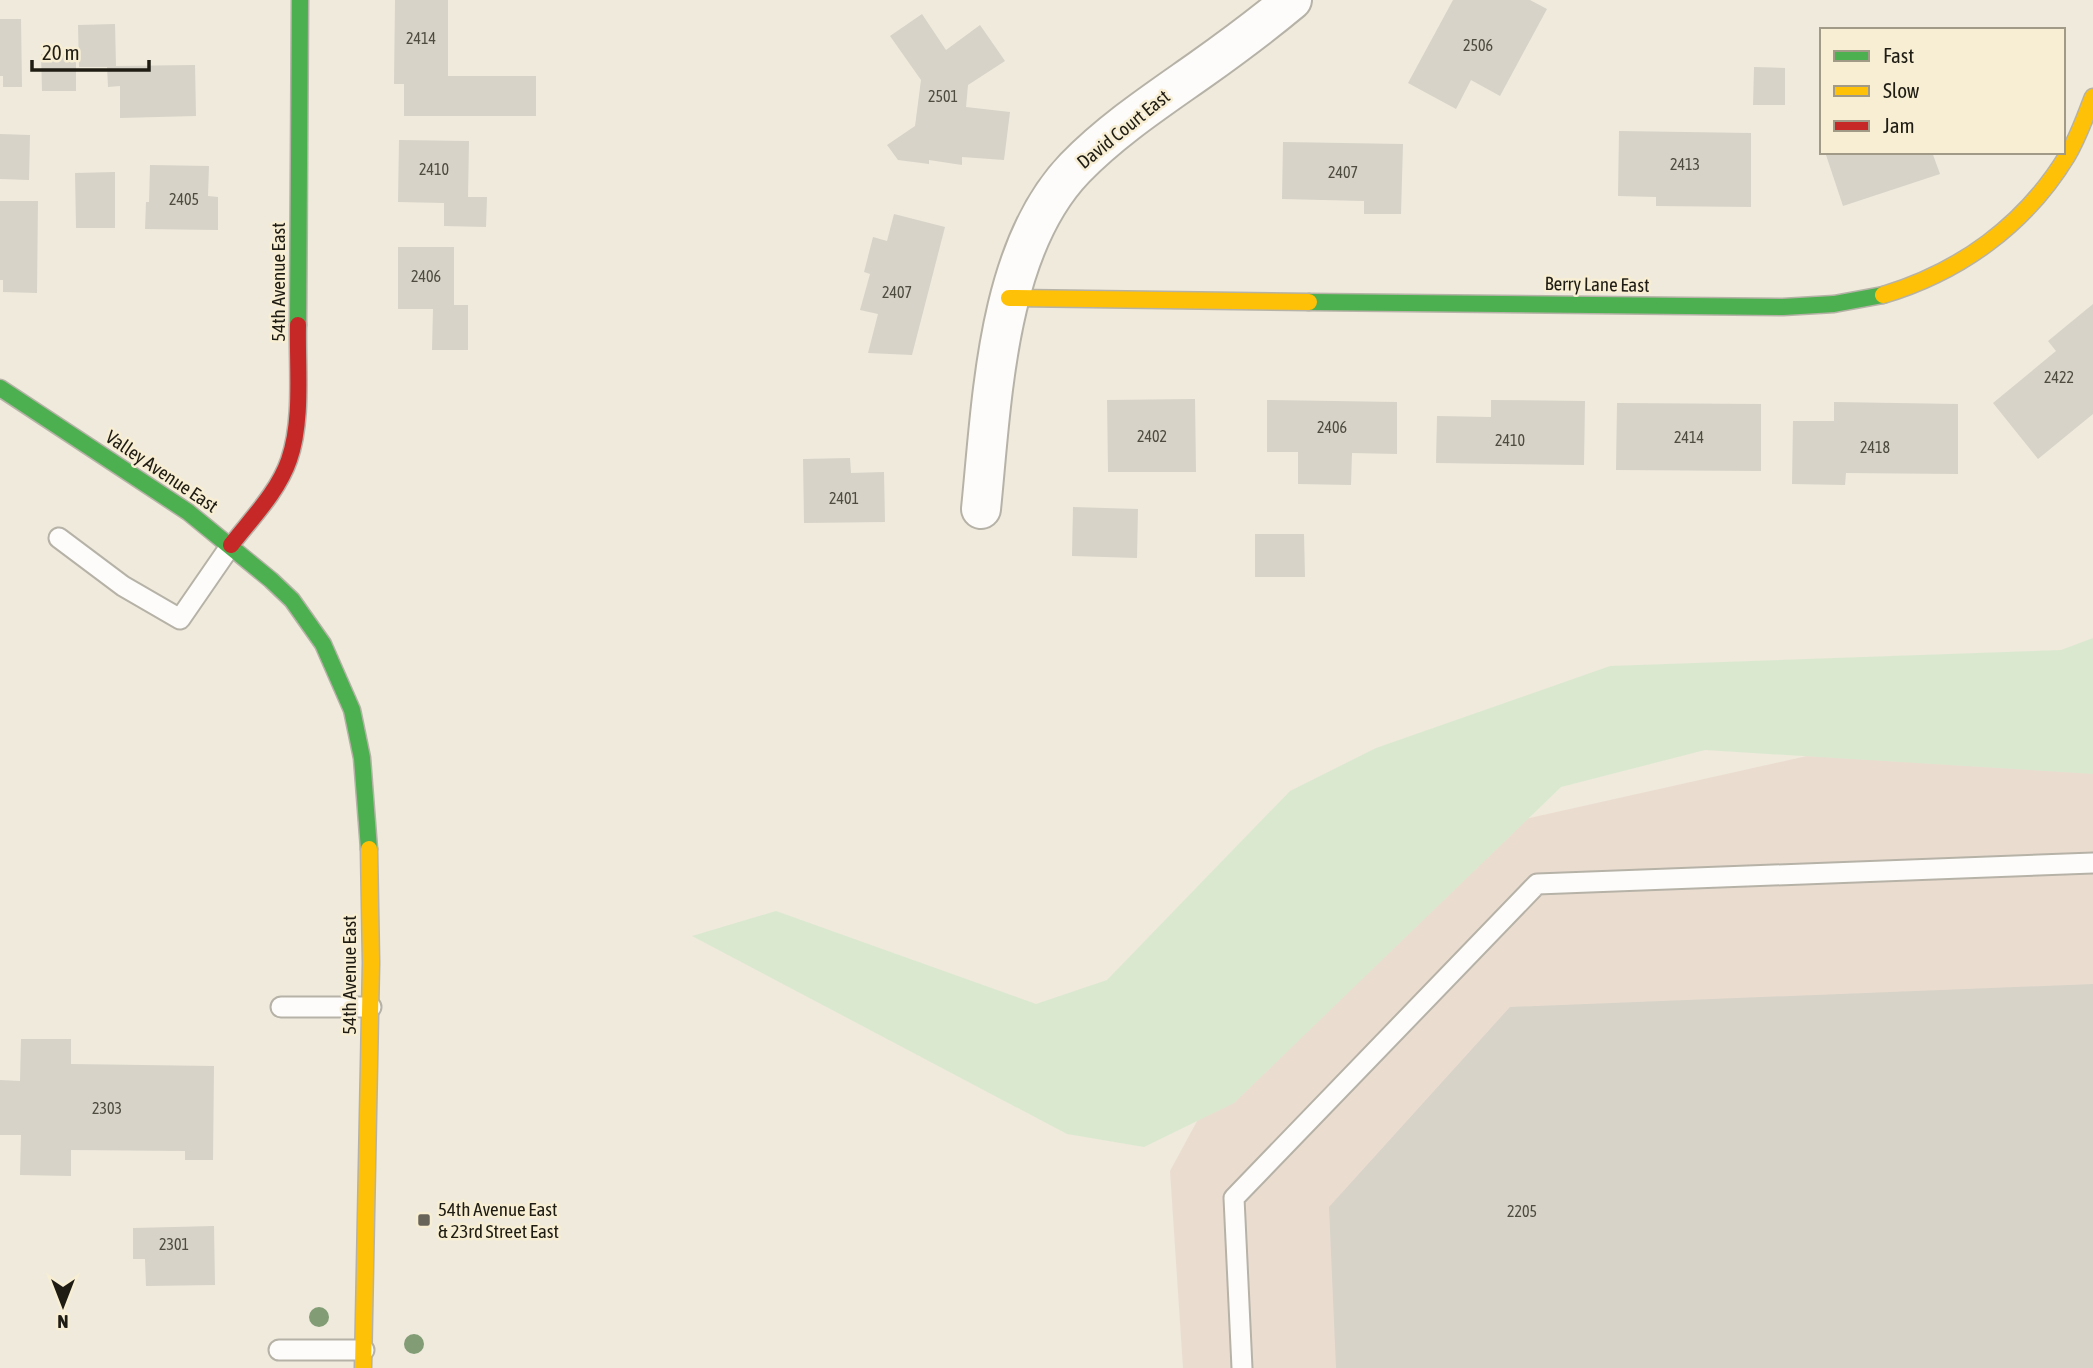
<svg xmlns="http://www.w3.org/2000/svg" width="2093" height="1368" viewBox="0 0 2093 1368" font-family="'Asap Condensed',sans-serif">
<rect width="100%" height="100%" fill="#efeadc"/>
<path fill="#ebdcd0" d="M2093,692v676h-910l-13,-197 168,-310z"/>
<path fill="#dbe8d0" d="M2093,638v136l-388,-24 -144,37 -327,316 -90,44 -77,-13 -375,-198 84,-25 260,93 71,-24 183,-189 86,-43 234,-82 451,-16z"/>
<path fill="#d7d3c8" d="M395,0h53v76h88v40h-132v-32h-10z
M1453,0h77l17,9 -47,87 -29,-16 -15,29 -48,-26z
M922,14l24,36 34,-25 25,36 -37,24 -2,22 44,5 -6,48 -42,-3v8l-33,-5v4l-31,-4 -11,-15 28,-19 6,-46 -31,-44z
M0,19h21l1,68h-19v-11h-3z
M115,24l1,42 79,-1 1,51 -76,2v-32l-12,1 -1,-20h-28l-1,-42z
M41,54h35v37h-34z
M1754,67l31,1v37h-32z
M1619,131l132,2v74l-95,-1v-9l-38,-1z
M0,134l30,1 -1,45 -29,-1z
M399,140l70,1 -1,56h19l-1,30 -42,-1v-23l-46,-1z
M1283,142l120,2 -2,70h-37v-13l-82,-2z
M1825,152h107l8,22 -97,32z
M150,165l59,1 -1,30 10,1v33l-73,-1 1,-27h3z
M115,172v56h-39l-1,-55z
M0,201h38l-1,92 -34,-1v-12h-3z
M894,214l51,13 -33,128 -44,-2 10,-39 -18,-4 10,-36 -6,-2 9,-35 14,4z
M398,247h56v58h14v45h-36l1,-41h-35z
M2093,304v110l-55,45 -45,-56 63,-52 -8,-10z
M1195,399l1,73h-88l-1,-72z
M1267,400l130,2v52l-45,-1 -1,32 -53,-1v-32h-31z
M1491,400l94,1 -1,64 -148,-2 1,-47 54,1z
M1834,402l124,2v70l-112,-1 -1,12 -53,-1 1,-63h41z
M1617,403l144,1v67l-145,-1z
M850,458l1,15 33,-1 1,50 -81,1 -1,-64z
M1073,507l65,2 -1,49 -65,-2z
M1255,534h49l1,43h-50z
M2093,984v384h-757l-7,-161 181,-200z
M21,1039h50v25l143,2 -1,94h-28v-9l-114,-1v26l-51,-1 1,-40h-21v-55l20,1z
M214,1226l1,59 -69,1 -1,-27h-12v-31z"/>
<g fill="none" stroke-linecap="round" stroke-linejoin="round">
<defs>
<path id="lane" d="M59,538l64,48 57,33 51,-74
M281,1007h90
M279,1350h85
M1242,1368l-8,-170 303,-314 556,-21"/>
<path id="street" d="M981,509c11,-107 15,-259 94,-341 37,-38 81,-67 125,-98 31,-22 62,-45 92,-70"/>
<path id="fast" d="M1309,302l474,5 51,-3 49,-9
M298,325l2,-325
M0,388l188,124 83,68 21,20 31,44 29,66 10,48 7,91"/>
<path id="slow" d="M1883,295c77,-23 142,-70 184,-139 11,-18 18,-39 26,-59
M1009,298l300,4
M363,1368l8,-405 -2,-114"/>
<path id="jam" d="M231,545c20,-26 47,-53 58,-85 14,-40 8,-92 9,-135"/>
</defs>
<use href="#lane" stroke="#b6b2a7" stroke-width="23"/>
<use href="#street" stroke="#b6b2a7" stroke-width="42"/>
<use href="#fast" stroke="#b6b2a7" stroke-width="19"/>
<use href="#slow" stroke="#b6b2a7" stroke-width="19"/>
<use href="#jam" stroke="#b6b2a7" stroke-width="19"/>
<use href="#lane" stroke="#fdfcfa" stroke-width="19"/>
<use href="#street" stroke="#fdfcfa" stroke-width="38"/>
<use href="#fast" stroke="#4caf50" stroke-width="16"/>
<use href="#slow" stroke="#ffc107" stroke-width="16"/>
<use href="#jam" stroke="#c62828" stroke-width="16"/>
</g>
<g fill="#829c75">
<circle cx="319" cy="1317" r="10"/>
<circle cx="414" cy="1344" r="10"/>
</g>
<rect fill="#686459" stroke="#f7eed4" stroke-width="2.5" x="417" y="1213" width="14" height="14" rx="3.5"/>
<g text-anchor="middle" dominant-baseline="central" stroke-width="5" stroke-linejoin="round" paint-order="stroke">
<g font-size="16" fill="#4e4b41">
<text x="421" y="38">2414</text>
<text x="1478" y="45">2506</text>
<text x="943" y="96">2501</text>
<text x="1685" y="164">2413</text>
<text x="434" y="169">2410</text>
<text x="1343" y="172">2407</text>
<text x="184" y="199">2405</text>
<text x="426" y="276">2406</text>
<text x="897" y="292">2407</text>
<text x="2059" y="377">2422</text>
<text x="1332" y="427">2406</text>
<text x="1152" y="436">2402</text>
<text x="1689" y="437">2414</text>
<text x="1510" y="440">2410</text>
<text x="1875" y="447">2418</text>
<text x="844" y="498">2401</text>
<text x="107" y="1108">2303</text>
<text x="1522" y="1211">2205</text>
<text x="174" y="1244">2301</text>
</g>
<g font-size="19" fill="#1f1c13" stroke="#f7eed4">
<text transform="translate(1123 129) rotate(-39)">David Court East</text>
<text transform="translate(278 282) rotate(-90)">54th Avenue East</text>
<text transform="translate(1597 284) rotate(1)">Berry Lane East</text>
<text transform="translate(162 471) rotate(34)">Valley Avenue East</text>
<text transform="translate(349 975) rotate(-90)">54th Avenue East</text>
</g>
<g font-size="19" fill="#1f1c13" stroke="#f7eed4" text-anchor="start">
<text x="438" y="1209">54th Avenue East<tspan x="438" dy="22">&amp; 23rd Street East</tspan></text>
</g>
</g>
<rect x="1820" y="28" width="245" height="126" fill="#f7eed4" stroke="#a19a87" stroke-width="2"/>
<rect x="1834" y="51" width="35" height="10" fill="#4caf50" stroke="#a19a87" stroke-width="2"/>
<text x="1883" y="63" font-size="21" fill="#1f1c13">Fast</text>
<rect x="1834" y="86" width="35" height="10" fill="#ffc107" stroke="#a19a87" stroke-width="2"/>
<text x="1883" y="98" font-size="21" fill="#1f1c13">Slow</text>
<rect x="1834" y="121" width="35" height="10" fill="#c62828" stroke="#a19a87" stroke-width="2"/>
<text x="1883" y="133" font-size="21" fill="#1f1c13">Jam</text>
<g transform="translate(63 1305) rotate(180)" stroke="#f7eed4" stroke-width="5" paint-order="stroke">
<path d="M0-5L12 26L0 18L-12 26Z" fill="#1f1c13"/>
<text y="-10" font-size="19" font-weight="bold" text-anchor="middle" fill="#1f1c13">N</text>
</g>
<path d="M32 60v10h117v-10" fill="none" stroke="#1f1c13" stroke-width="3.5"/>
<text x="42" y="60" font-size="21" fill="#1f1c13" stroke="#f7eed4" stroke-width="5" paint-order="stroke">20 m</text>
</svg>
